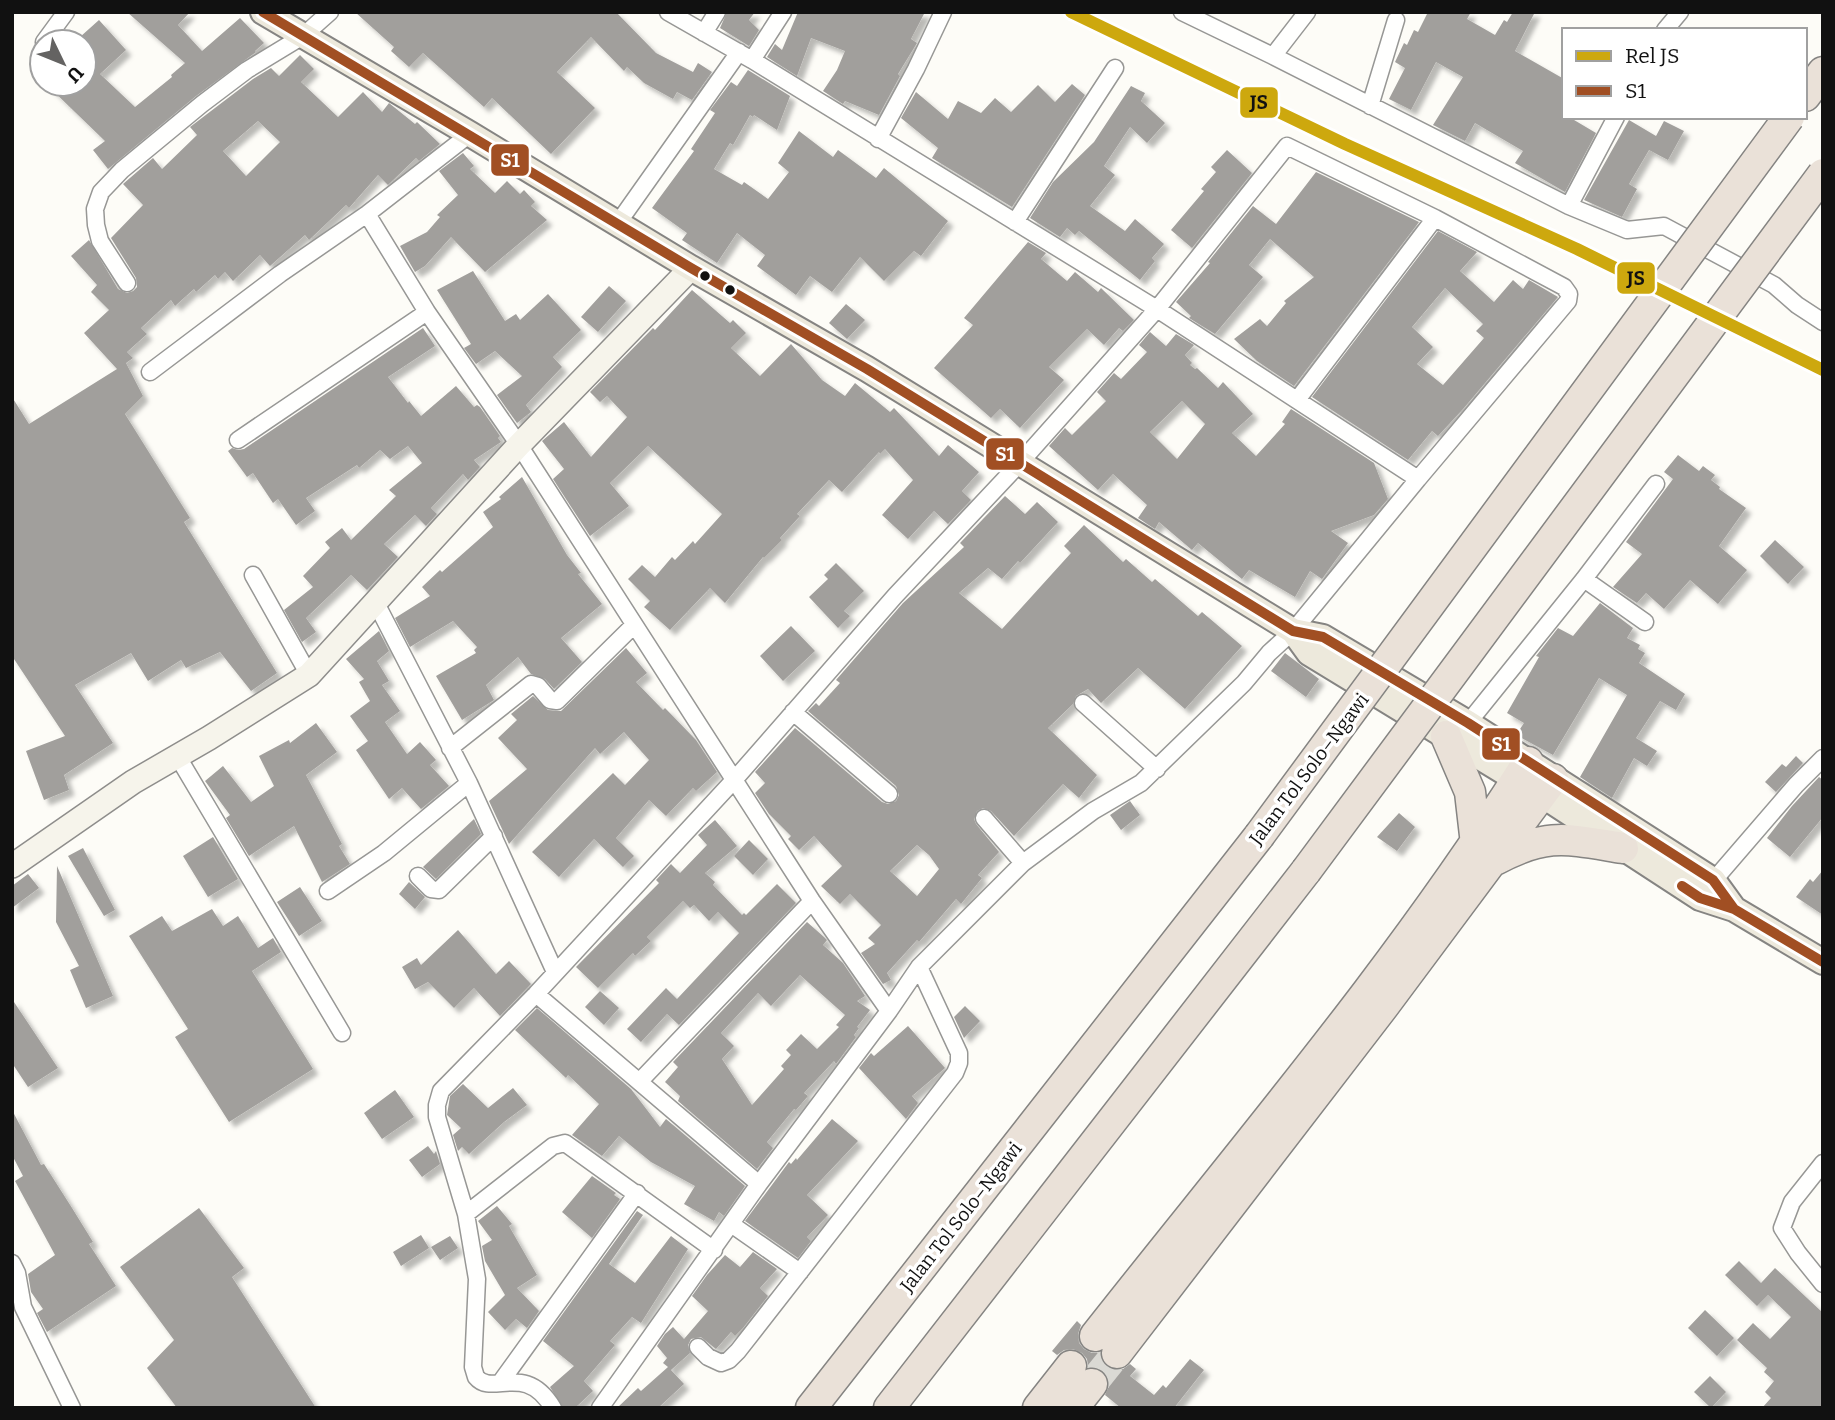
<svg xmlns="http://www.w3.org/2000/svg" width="1835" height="1420" viewBox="0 0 1835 1420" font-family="Bitter,serif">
<defs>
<filter id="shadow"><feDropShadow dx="5.5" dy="5.5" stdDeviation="2" flood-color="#0004"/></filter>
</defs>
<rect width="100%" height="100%" fill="#fdfcf7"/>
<path fill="#a19f9c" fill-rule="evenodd" filter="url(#shadow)" d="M127,12h63l-12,13 24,26 38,-33 24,25 -9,8 1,1 -60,44 -88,73 -15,-19 12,-9 -59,-57h38v-42l-4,-5 19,-17 27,30 -26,24 35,33 37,-30 -1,-2 14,-12z
M355,12h261l40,41 37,19 5,-9 14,9 -20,28 -15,-8 -4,7 -29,-16 -17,-16 -3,4 -33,-34 -34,35 38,36 -44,46 -59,-56 -8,9 -61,-54 -14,14 -18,-16 3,-4z
M727,12h28l-6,8 10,10 -10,16 -29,-18z
M798,12h127l-14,27 6,4 -19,31 2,2 -21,39 -34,-14 -2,3 -20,-13 14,-21 8,-19 -34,-13 -14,38 -30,-19 8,-13 7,6z
M1428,12h43l-4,7 28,16 9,-15 3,2 6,-10h22l-20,39 49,28v38h5l27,16 -31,59 -50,-29 8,-12 -48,-28 -10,18 -32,-16 30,-48 -27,-15 -25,48 -22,-11 16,-31 -10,-6 9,-19 3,2 7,-15 4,2z
M300,55l14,14 -13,13 37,35 25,-25 19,20 7,-9 26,21 2,-2 23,22 -21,17 -3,-3 -28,27 -10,-10 -29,33 -3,-3 -37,35 -4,-5 -35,31 -10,-11 -27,26 -8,-9 -7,7 -3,-4 -19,17 -2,-3 -19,17 -4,-6 -30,28 6,6 -20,18 6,6 -7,5 17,33 -18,18 65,104 -6,4 93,151 -26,18 -31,-39 -34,16 -5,-8 -33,21 -17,-28 -56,32 38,58 -49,32 5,15 -25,10 -18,-49 39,-15 -53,-80v-259l17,27 88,-55 -33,-36 25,-23 -18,-18 6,-7 -26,-29 18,-16 29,49 9,4 6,-2 4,-4 -1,-9 -25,-40 32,-33 -20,-21 30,-26 9,11 35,-34 -7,-8 63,-48 18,-11 8,8zM258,121l22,21 -34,34 -23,-25z
M748,70l42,26 -13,34 -23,-15 -1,2 -3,-2 -17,30 -3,-2 -16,26 28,16 2,-3 24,17 21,-27 -11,-9 21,-32 34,26 5,-7 38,28 8,-10 64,53 -27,35 -7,-5 -30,30 -24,-24 -28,35 -22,-16 -14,19 -39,-29 8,-11 -28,-22 -20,30 -35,-23 5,-7 -35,-25 42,-57 -3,-2 24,-36 -5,-3 21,-28 6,4z
M1072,84l13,11 -73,112 -80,-49 6,-10 -37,-30 15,-26 32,27 10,-18 23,12 14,-15 16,14 27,-27 17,17z
M1131,86l14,7 -4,8 24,22 -18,20 -17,-16 -26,39 11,9 -25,31 35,25 10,-12 29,25 -12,14 3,3 -15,19 -61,-49 -4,4 -8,-7 -7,9 -30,-19 23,-36 41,-40z
M1629,120l27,16 8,-15 20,10 -16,29 -19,-10 -20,34 8,5 -15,28 -38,-17z
M1227,150l25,23 -60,75 -21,-18 33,-39 -3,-2 15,-17 -5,-5z
M463,153l11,13 -4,3 25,24 12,-12 13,13 4,-4 11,12 -4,4 16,14 -62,52 -34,-35 -26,29 -10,6 -15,-26 27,-14 13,-15 -3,-2 21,-20 -19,-24z
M1316,172l103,50 -125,164 -37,-25 -23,-22 26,-20 7,7 19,-23 -2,-2 30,-24 -44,-38 -21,26 14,12 -48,57 -26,-16 2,-2 -15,-14 34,-39 -2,-1 45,-56 23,18z
M1438,231l39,21 -17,19 34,31 19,-22 10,9 6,-9 29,17 -95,112 -25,27 -6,-5 -24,29 -96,-63zM1445,288l38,36 -7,7 8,7 -41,47 -26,-21 16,-17 -21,-20z
M1028,242l18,11 -5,6 26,22 8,-9 23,20 3,-4 33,32 -11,11 -4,-3 -15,17 -17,-16 -38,38 15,13 -44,48 -20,-19 -9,9 -57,-50 39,-43 -9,-7z
M473,271l32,50 11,-7 4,6 28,-26 33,36 -28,27 9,10 -36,38 5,7 -14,11 -20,-28 25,-19 -27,-25 -19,13 -12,-16 7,-4 -34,-54z
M609,286l17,15 -28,31 -17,-15z
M692,290l38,33 3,-3 13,13 -15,15 29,28 31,-32 31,36 23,16 10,-13 35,29 4,-4 45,48 9,-11 31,27 -17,19 9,9 -23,24 -14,-13 -26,28 -26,-24 31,-35 -28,-31 -5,5 -1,-2 -37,40 -13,-12 -32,34 3,2 -20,22 2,2 -18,18 -1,-1 -38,46 -15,-15 -40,42 -26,-23 6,-6 -22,-22 14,-14 13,12 17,-20 3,3 18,-19 2,3 27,-30 -74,-68 -38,37 19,23 -39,30 -37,-57 11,-10 -22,-28 22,-19 27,35 36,-40 -20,-21 -7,6 -10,-10 63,-64 2,2z
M846,304l19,16 -18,19 -18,-16z
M423,328l12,18 -47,31 20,26 1,-2 12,15 35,-30 18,21 3,-2 3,2 20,29 -2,2 3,4 -27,18 6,7 -12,13 -5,-6 -32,34 6,6 -11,12 -11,-11 -31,29 14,13 -31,33 -16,-15 -45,43 10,14 -14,10 -18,-32 29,-23 -10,-11 27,-28 -5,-6 17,-14 9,12 45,-44 -7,-6 33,-27 -14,-17 -18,13 -10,-9 -21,18 -2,-3 -51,33 9,13 -19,14 -18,-26 -5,4 -20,-30 -6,4 -19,-26 4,-3 6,2 6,-1z
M1150,332l16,14 10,-12 18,11 -9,10 7,8 -2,2 5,4 2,-1 21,20 5,-6 30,32 -21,19 24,23 29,-32 -3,-2 9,-13 83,54 14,36 -14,16 -43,16 17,12 -26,36 -12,-8 -15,26 -46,-27 -7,9 -44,-36 -6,7 -33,-28 -4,7 -17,-11 9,-13 -34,-31 -15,16 -49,-44 16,-18 7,7 34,-34 -9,-9 17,-19 7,6 26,-27 -8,-7zM1182,401l23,23 -28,35 -27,-27z
M1678,455l21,16 4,-5 12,9 -4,5 9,7 -1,2 27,19 -27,38 28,24 -29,34 -28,-24 -26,29 -18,-16 -9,10 -24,-16 29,-33 -16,-12 47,-63 -9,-7z
M522,477l45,78 14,18 -3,1 24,30 -41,34 21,24 -28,27 -9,-10 -14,-5 -13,-17 -32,28 8,15 -32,20 -26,-44 40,-23 -2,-3 3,-3 -24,-26 -43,26 -15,-29 35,-22 -8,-9 18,-17 2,2 51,-45 -10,-15 18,-13 -2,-2z
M1005,496l20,18 12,-12 21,20 -38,41 -2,-2 -16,18 -14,-11 -29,25 43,36 69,-76 -7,-7 20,-21 39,37 3,-3 26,23 3,-3 43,37 4,-4 40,34 -57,63 -47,-41 -37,35 -13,-14 -12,7 -3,8 -25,24 49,47 -18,23 -16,-14 -49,52 -23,-25 -8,-3 -6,3 -3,8 2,5 23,28 -21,23 4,3 -21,26 -5,-5 -37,43 -2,-2 -30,33 4,7 -8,4 -22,-31 14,-9 -7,-6 13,-13 -31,-31 -10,10 -19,-18 21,-20 -28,-30 -15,14 -11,-11 3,-3 -22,-22 -14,-21 10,-10 -10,-11 40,-44 87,74 6,2 8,-3 3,-6 -3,-9 -88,-75 8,-8 3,3 21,-23 -4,-3 67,-77 61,-56 -4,-4zM917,845l12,10 10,14 -22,27 -27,-25z
M1775,540l29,27 -16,17 -28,-28z
M836,563l28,28 -20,20 6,5 -12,12 -29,-31 19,-18 -4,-4z
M1600,603l33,25 -6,10 13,7 -2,4 7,4 -6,10 46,31 -9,16 -16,-9 -24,37 21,13 -10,15 -13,-8 -22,40 -32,-21 47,-82 -28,-17 -46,77 -37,-20 8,-12 -17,-10 32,-56 -3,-1 22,-28 15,8z
M791,626l24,25 -32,30 -23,-25z
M379,631l10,20 -12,10 12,20 -7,4 18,26 -15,11 22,32 13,-12 16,18 -6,5 19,21 -28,23 -19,-21 -13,11 -33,-49 12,-9 -18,-25 20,-15 -11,-19 5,-3 -18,-20z
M626,648l21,25 -11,9 27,28 2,-2 31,32 21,32 -21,19 -3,-3 -27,28 -17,-16 -33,38 18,18 -11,11 -29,-28 -35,38 -27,-25 81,-79 12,12 24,-25 -25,-28 -24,22 -5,-6 -86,96 -20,-43 38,-32 -29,-31 19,-18 -6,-6 22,-18 15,14 13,1z
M1285,653l34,26 -13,18 -35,-26z
M316,723l21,29 -31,23 36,69 -3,2 11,18 -28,18 -28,-56 -45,30 -23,-38 4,-3 -25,-34 18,-15 28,36 23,-16 -15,-30 30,-16 1,3z
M1796,756l7,7 -27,29 -11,-10 17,-18 4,3z
M1819,777l4,3v37l-33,40 -23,-19 25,-32z
M1130,801l10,14 -19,15 -11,-15z
M1399,813l16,14 -18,24 -20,-14z
M474,819l7,15 -45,45 -13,-12z
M715,820l22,26 -32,27 10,9 -2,3 29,30 2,-2 2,2 31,-31 19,19 -117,122 -12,-11 -26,28 -14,-13 39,-41 11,11 62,-66 -21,-21 -9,9 -15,-16 -4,3 -7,-7 -36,36 4,4 -16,15 -2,-3 -35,35 -22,-21 83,-84 -3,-3 15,-16 9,9 27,-28 -9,-10z
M213,837l25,42 -30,18 -25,-41z
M749,840l19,19 -15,16 -19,-19z
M83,848l32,62 -11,6 -36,-60z
M57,866l56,130 -27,12 -16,-38 9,-4 -23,-44z
M1823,870v45l-27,-18 14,-18 3,3z
M28,874l11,14 -27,20v-22z
M409,882l16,15 -10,12 -16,-15z
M300,887l22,34 -23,15 -22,-34z
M212,909l11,17 15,-10 20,32 15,-10 8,14 -29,19 61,98 -84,53 -54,-85 13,-8 -59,-93 33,-20 10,15z
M807,922l17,15 3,3 -4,5 20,18 22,33 -8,5 13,9 -13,17 2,1 -5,7 2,2 -20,27 -2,-3 -30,32 4,3 -12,14 -2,-1 -27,33 6,6 -16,21 -79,-68 2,-5 -15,-14 13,-15 -5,-5zM800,975l45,40 -9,10 3,2 -22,22 -16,-15 -15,16 5,5 -10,11 3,3 -32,36 -30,-46 12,-13 -13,-13 37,-40 13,13z
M458,930l38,44 13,-13 22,23 -31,32 -26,-28 -20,20 -26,-26 -13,7 -13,-22 15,-9 4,7z
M600,991l19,17 -15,17 -19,-18z
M12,999l46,69 -30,19 -16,-24z
M965,1006l15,15 -16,17 -10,-21z
M537,1008l94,81 29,38 6,-8 79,67 -21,30 -5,-4 -5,9 -30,-17 11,-18 -44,-24 -32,-26 -17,20 -30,-21 27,-31 -31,-29 -2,3 -51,-48z
M908,1026l37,42 -33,28 6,7 -12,16 -47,-51 12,-15 3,3z
M463,1084l25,24 25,-20 14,17 -23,17 -35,32 -7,-7 -4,4 -5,-16 8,-7 -14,-13 3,-19z
M395,1090l19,27 -32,22 -18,-26z
M12,1110l29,55 3,-1 28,44 21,34 -4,2 27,42 -69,46 -10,-19 6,-4 -12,-17 -3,-18 27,-19 -40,-74 8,-5 -11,-21z
M832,1119l26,22 -51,54 21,20 -21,22 4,4 -13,17 -53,-37 44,-59 2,2 5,-6 1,2z
M428,1146l6,8 2,-3 4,13 -18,13 -13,-17z
M592,1176l24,17 -2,2 6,4 -28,39 -30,-26z
M497,1206l15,18 -3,2 28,49 -20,13 22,23 -12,17 -11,-9 -11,11 -17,-18 17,-17 -20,-34 -3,-15 10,-6 -14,-19z
M199,1208l45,60 -12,9 84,131h-139l-30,-40 27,-28 -54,-73z
M637,1211l6,4 -34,49 26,19 36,-47 17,13 -47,74 -9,-6 -22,24 5,4 -31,36 9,10 -18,17h-12l-13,-21 24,-21 -31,-25z
M421,1235l8,13 -28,18 -8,-14z
M450,1236l8,12 -18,12 -9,-13z
M753,1252l24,17 -17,19 8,8 -25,32 -8,8 -4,-4 -15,17 -15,-12 -10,2 -3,6 2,8 -19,17 13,14 -26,24h-41l21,-20 3,3 27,-24 -5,-4 4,-5 -10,-12 8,-12 8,-7 11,12 24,-28 -16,-15 15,-21 18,-20 15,12z
M1739,1261l22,22 14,-15 48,45v95h-61l9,-10 -6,-6 9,-11 -10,-9 3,-4 -30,-28 16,-17 17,16 21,-22 -23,-22 -11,11 -32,-31z
M1705,1310l29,28 -17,18 -29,-28z
M1077,1321l4,4 -3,9 1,9 5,6 8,4h8l1,7 5,6 8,4 9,-1 7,-5 6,5 -6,7 24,19 9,-10 3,3 24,-29 14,11 -30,38h-53l-16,-13 4,-9 -1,-9 -6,-7 -14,-3 -1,-8 -5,-6 -9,-4 -9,1 -7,5 -5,-4z
M1710,1376l16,16 -15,16 -17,-16z"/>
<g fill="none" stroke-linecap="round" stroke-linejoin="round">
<path stroke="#dad9d4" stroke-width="30" stroke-dasharray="30 15" stroke-linecap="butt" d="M1092,1384l25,-31"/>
<defs>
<path id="street" d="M1182,12l91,44 34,-44
M1665,30l15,-18
M704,33l13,-21
M44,42l22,-30
M1273,56l296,150 58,24 37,-4 110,59 23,20 26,17
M752,60l31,-48
M1370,106l26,-86
M878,139l38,-70 27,-57
M1569,206l47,-89
M367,214l60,98 92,133 293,456 77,110
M1015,222l100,-154
M618,223l121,-171
M127,283l-27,-42 -4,-16 -1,-16 6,-17 21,-22 80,-66 45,-34 56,-34 27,-24
M150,372l130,-98 87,-60 103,-80
M1297,400l138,-182
M238,440l189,-128
M253,575l56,100
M1584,579l61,43
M376,603l93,180 86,189
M1083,703l74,66
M793,712l96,82
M1468,723l116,-144 72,-95
M450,748l81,-64 7,2 12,14 7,1 77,-76
M178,757l164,276
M984,818l39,45
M418,876l13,13 8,1 55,-54
M1708,887l88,-102 27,-27
M328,891l56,-38 85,-70
M536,994l223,190
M640,1081l172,-180
M1823,1163l-31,39 -10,26 16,25 25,31
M466,1214l87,-68 12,-3 149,107
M731,1224l69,48
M12,1263l5,10 6,34 49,101
M698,1347l10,10 13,6 8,-3 9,-9 217,-278 4,-10v-10l-40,-86
M500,1383l137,-190
M553,1408c-28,-47 -61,-11 -77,-31l-3,-10 4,-88 -11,-65 -29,-97v-12l4,-14 95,-97 199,-215 160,-183 124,-132 138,-155 -405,-249 -84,-48
M600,1408l159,-224 130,-173 30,-44 104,-104 70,-52 48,-28 103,-100 25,-30 24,-22 125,-152 -261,-170 130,-163 148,72 129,69 5,7 -1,7 -150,178"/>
<path id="secondary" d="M12,866l121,-84 76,-44 100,-63 210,-230 172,-177"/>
<path id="primary" d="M263,12l207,122 221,134 176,101 426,262 30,6 145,86 245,157 21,29
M1293,631l16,22 233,142 158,103 34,11 89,53"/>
<path id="highway" d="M1805,96l18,-24
M1446,736l24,56 6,52
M1495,860c52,-28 72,-21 128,-12
M1095,1336c148,-188 305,-371 433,-574
M1117,1353l266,-346 170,-228
M811,1408l448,-572
M889,1408l417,-537
M1038,1408l33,-42
M1073,1408l19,-24"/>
</defs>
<use href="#street" stroke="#979795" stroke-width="19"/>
<use href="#secondary" stroke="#8e8d8b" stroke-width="26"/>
<use href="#primary" stroke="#858482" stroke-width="28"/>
<use href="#highway" stroke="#858482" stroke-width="33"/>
<use href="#street" stroke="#fffffe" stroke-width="16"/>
<use href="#secondary" stroke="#f6f4eb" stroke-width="23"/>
<use href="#primary" stroke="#ede9dc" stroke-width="24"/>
<use href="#highway" stroke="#eae1d8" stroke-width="30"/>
<defs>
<path id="highway-bridge" d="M1259,836l530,-719
M1306,871l517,-697"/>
</defs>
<use href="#highway-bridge" stroke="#858482" stroke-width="33" stroke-linecap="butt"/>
<use href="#highway-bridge" stroke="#eae1d8" stroke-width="30"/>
<defs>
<path id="bus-1" d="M263,12l428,256 176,101 426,262 30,6 145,86 245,157 21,29
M1682,886l18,12 34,11 89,53"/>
</defs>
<use href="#bus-1" stroke="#fff" stroke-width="16"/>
<use href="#bus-1" stroke="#a14f23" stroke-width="10"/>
<defs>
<path id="rail-1" d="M1071,12l274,132 232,105 246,121"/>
</defs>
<use href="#rail-1" stroke="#fff" stroke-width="18"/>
<use href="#rail-1" stroke="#cda80e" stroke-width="12"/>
</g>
<g fill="#111" stroke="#fff" stroke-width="2.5">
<circle cx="705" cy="276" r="6"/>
<circle cx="730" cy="290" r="6"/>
</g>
<g text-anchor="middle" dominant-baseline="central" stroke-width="7" stroke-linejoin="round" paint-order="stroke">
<g font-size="19" fill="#111" stroke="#fff">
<text transform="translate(1309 769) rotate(-53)">Jalan Tol Solo–Ngawi</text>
<text transform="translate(961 1217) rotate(-52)">Jalan Tol Solo–Ngawi</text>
</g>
</g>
<g stroke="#fff" stroke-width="2.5">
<rect x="1239" y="86" width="40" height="33" rx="7" fill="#cda80e"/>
<rect x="490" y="143" width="40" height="34" rx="7" fill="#a14f23"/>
<rect x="1616" y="261" width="40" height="34" rx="7" fill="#cda80e"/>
<rect x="985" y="437" width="40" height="34" rx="7" fill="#a14f23"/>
<rect x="1481" y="727" width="40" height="34" rx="7" fill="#a14f23"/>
</g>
<g font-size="19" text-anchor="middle" font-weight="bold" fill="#fff">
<text x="510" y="167">S1</text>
<text x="1005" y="461">S1</text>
<text x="1501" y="751">S1</text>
</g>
<g font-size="19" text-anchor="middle" font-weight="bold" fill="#111">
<text x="1259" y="109">JS</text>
<text x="1636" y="285">JS</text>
</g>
<rect width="1835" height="1420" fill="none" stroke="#111111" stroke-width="28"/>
<rect x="1562" y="28" width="245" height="91" fill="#ffffff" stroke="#a0a0a0" stroke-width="2"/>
<rect x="1576" y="51" width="35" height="10" fill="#cda80e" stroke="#a0a0a0" stroke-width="2"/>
<text x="1625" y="63" font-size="21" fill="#111111">Rel JS</text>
<rect x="1576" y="86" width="35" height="10" fill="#a14f23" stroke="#a0a0a0" stroke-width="2"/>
<text x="1625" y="98" font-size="21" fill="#111111">S1</text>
<g transform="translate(63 63) rotate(133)"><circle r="33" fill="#ffffff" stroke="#a0a0a0" stroke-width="2"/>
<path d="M0-5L12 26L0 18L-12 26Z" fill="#646362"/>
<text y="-10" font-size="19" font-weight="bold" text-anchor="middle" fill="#111111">U</text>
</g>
</svg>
